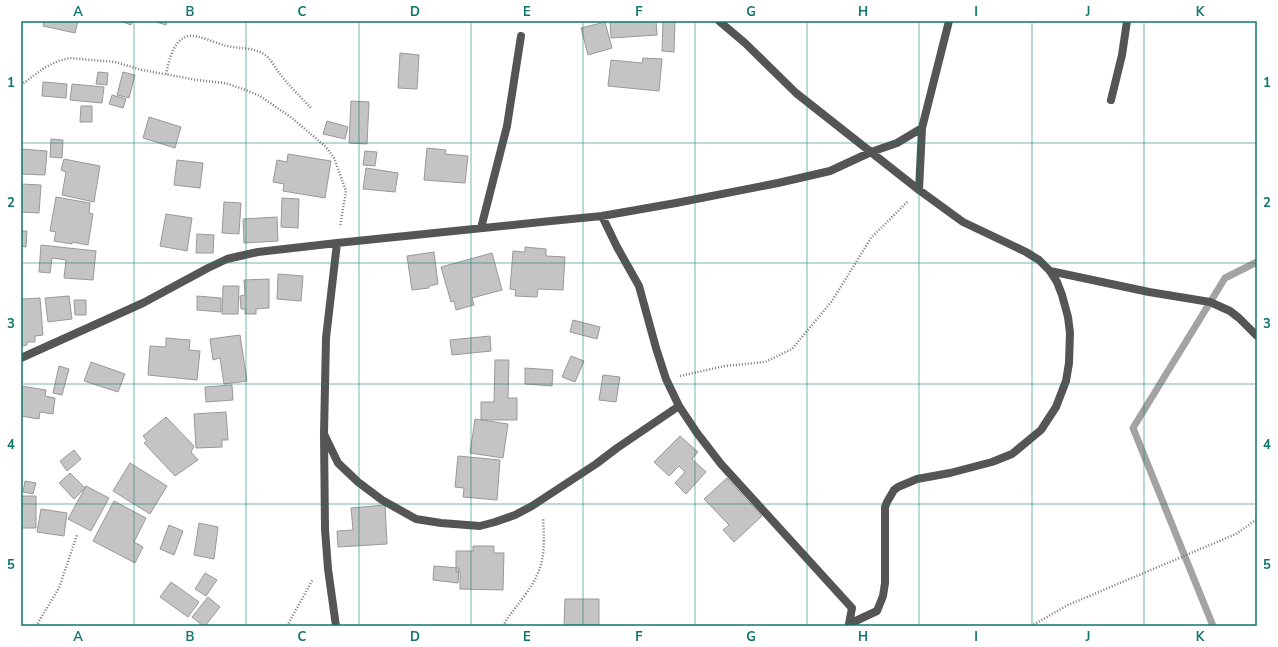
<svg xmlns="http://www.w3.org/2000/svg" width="1278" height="647" viewBox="0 0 1278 647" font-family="'Nunito Sans',sans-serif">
<rect width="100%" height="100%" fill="#fff"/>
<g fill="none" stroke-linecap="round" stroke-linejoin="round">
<path stroke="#a3a3a3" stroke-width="7" d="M1213,626l-80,-198 92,-150 32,-16"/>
</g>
<path fill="#c4c4c4" stroke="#999" d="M44,21h34l-3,12 -32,-7z
M120,21h13l-2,4z
M153,21h14l-1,4z
M610,21h46l1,14 -46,3z
M663,21h12l-1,31 -12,-1z
M605,22l7,26 -24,7 -7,-27z
M400,53l19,2 -2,34 -19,-1z
M643,58l19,1 -3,32 -51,-5 3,-26 31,3z
M98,72l10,1 -1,12 -11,-1z
M123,72l12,3 -6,23 -12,-3z
M43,82l24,2 -1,14 -24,-2z
M72,84l32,3 -2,16 -32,-3z
M112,95l14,4 -3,9 -14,-4z
M351,101l18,1 -2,42 -18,-1z
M81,106h11v16h-12z
M149,117l32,10 -6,21 -32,-10z
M327,121l21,6 -3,12 -22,-5z
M51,139l12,1 -1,18 -12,-1z
M427,148l19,2 -1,4 23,2 -3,27 -41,-3z
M21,149l26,2 -2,24 -24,-1z
M365,151l12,1 -2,14 -12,-1z
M288,154l43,7 -6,37 -42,-7 1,-7 -11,-2 4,-22 10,2z
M64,159l36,7 -6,36 -32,-7 4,-23 -5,-2z
M177,160l26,3 -3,25 -26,-3z
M366,168l32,5 -3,19 -32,-3z
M21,184l20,1 -2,28 -18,-1z
M56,197l34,6 -1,10 4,1 -5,31 -16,-3v2l-18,-3 2,-9 -6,-1z
M282,198l17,1 -1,29 -17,-1z
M224,202l17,1 -2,31 -17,-1z
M166,214l26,4 -5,33 -27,-5z
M277,217l1,24 -34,2 -1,-24z
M21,231h6l-1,16 -5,-1z
M197,234l17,1 -1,18h-17z
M41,245l55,6 -3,29 -29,-2 2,-18 -14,-2 -2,15 -11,-1z
M525,247l21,2v7l19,1 -2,33 -25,-1 -1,8 -22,-1 1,-6 -6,-1 3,-38 12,1z
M434,252l4,32 -9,2v2l-17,2 -5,-34z
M492,253l10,37 -30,8 2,7 -18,5 -2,-9 -3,1 -10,-35z
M278,274l25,2 -2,25 -24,-2z
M269,279v29l-13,1v5h-11v-5h-4l-1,-13 5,-1 -1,-15z
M223,286h16l-1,28h-16z
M69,296l3,23 -24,3 -3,-24z
M197,296l24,2v14l-24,-2z
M40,298l3,37 -8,1v6h-8v3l-6,1v-47z
M74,300h12v15h-11z
M573,320l27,7 -3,12 -27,-7z
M240,335l7,46 -23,3 -4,-26 -7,2 -3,-21z
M490,336l1,15 -39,4 -2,-15z
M166,338l24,2 -1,10 11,1 -3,29 -49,-5 2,-29 16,1z
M571,356l13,5 -9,21 -13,-5z
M495,360h14l-1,38h9v22h-36v-18h13z
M91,362l34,12 -7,18 -34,-11z
M59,366l10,3 -7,26 -9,-2z
M525,368l28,2 -1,16 -27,-2z
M603,375l17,2 -4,25 -17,-2z
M232,385l1,15 -27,2 -1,-15z
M21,386l25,4 -1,6 10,2 -2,16 -13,-2 -1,7 -18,-3z
M226,412l2,28h-6v7l-26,1 -2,-34z
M166,417l28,29 -3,6 7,8 -23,16 -31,-33 3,-2 -4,-5z
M475,419l33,5 -5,34 -33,-5z
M680,436l18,16 -6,7 14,13 -20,22 -11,-11 10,-11 -6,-6 -10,10 -15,-14z
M74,450l7,9 -14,12 -7,-10z
M458,456l42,4 -3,40 -34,-3 1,-9 -9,-1z
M130,463l37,23 -17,28 -37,-23z
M70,473l15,15 -11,11 -15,-16z
M727,478l35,38 -28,26 -11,-12 6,-5 -25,-26z
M25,481l11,2 -3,11 -10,-2z
M86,486l23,12 -18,33 -23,-12z
M21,496h15v32h-15z
M114,501l32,17 -12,24 9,5 -8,16 -42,-22z
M385,505l2,39 -49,3 -1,-16 16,-1 -2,-22z
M41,509l26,4 -3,23 -27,-4z
M199,523l19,4 -4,32 -20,-4z
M169,525l14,6 -9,24 -14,-6z
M473,546h21v7h10l-1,37 -43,-1v-17h-4v-21h17z
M434,566l25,2 -1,15 -25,-3z
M205,573l12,7 -11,16 -11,-7z
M171,582l28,20 -11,15 -28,-20z
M208,597l12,10 -15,19h-2l-11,-9z
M565,599h34v27h-35z"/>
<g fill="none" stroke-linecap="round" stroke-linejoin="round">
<path stroke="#777" stroke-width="2.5" stroke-dasharray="1 2" stroke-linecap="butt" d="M166,74c3,-13 7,-34 22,-38 9,-2 30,8 39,10 13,3 27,1 38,9 7,5 10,13 15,19 9,12 21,23 31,34
M21,85l23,-17 14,-7 12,-3 45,4 27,8 55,10 28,3 18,6 17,7 32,22 34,29 8,11 12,33 -6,36
M680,376l45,-10 40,-4 27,-13 40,-48 39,-63 37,-37
M36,626l23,-38 18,-53
M287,626l26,-47
M503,626c6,-11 14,-20 22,-31 20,-27 20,-44 18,-77
M1031,626l37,-21 168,-71 21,-15"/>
<path stroke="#555" stroke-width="8" d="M719,21l26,22 51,50 123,97 44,32 63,30 13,8 11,11 7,11 5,13 6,22 2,16 -1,30 -3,18 -10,26 -15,23 -29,24 -20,8 -42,11 -33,6 -19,8 -4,3 -7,12 -2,5v76l-2,13 -6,15 -28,13
M1111,100l11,-45 5,-34
M919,190l3,-62 27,-107
M602,216l15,31 22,39 17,62 10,31 13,27 18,27 24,31 131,144 -3,16 2,1
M481,228l26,-102 14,-90
M1050,271l99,21 61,10 20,9 9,7 18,18
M21,358l122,-55 65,-35 19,-9 13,-3 18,-4 79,-9 214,-22 51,-5 74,-13 102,-20 52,-12 41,-19 26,-9 25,-15
M324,434l14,29 20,19 24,18 34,19 25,4 39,3 15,-4 20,-7 17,-9 64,-42 21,-16 62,-42
M336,626l-8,-57 -3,-40 -1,-95 2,-96 11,-95"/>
</g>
<path fill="none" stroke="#0f766e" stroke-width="1" stroke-opacity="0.55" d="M134,21v605M246,21v605M359,21v605M471,21v605M583,21v605M695,21v605M807,21v605M919,21v605M1032,21v605M1144,21v605M21,143h1236M21,263h1236M21,384h1236M21,504h1236"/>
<rect width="1278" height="647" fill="none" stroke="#ffffff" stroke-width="44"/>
<rect x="22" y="22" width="1234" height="603" fill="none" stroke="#0f766e" stroke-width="1.5"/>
<g font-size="13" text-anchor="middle" font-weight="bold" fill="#0f766e">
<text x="78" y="16">A</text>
<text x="190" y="16">B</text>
<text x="302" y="16">C</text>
<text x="415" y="16">D</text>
<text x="527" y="16">E</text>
<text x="639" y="16">F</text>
<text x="751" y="16">G</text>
<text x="863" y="16">H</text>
<text x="976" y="16">I</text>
<text x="1088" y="16">J</text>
<text x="1200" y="16">K</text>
<text x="11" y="87">1</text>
<text x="1267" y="87">1</text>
<text x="11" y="207">2</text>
<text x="1267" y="207">2</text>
<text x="11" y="328">3</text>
<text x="1267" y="328">3</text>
<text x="11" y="449">4</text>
<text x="1267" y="449">4</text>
<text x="11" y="569">5</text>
<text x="1267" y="569">5</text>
<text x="78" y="641">A</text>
<text x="190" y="641">B</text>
<text x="302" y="641">C</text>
<text x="415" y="641">D</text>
<text x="527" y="641">E</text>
<text x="639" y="641">F</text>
<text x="751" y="641">G</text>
<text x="863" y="641">H</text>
<text x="976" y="641">I</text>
<text x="1088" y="641">J</text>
<text x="1200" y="641">K</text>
</g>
</svg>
